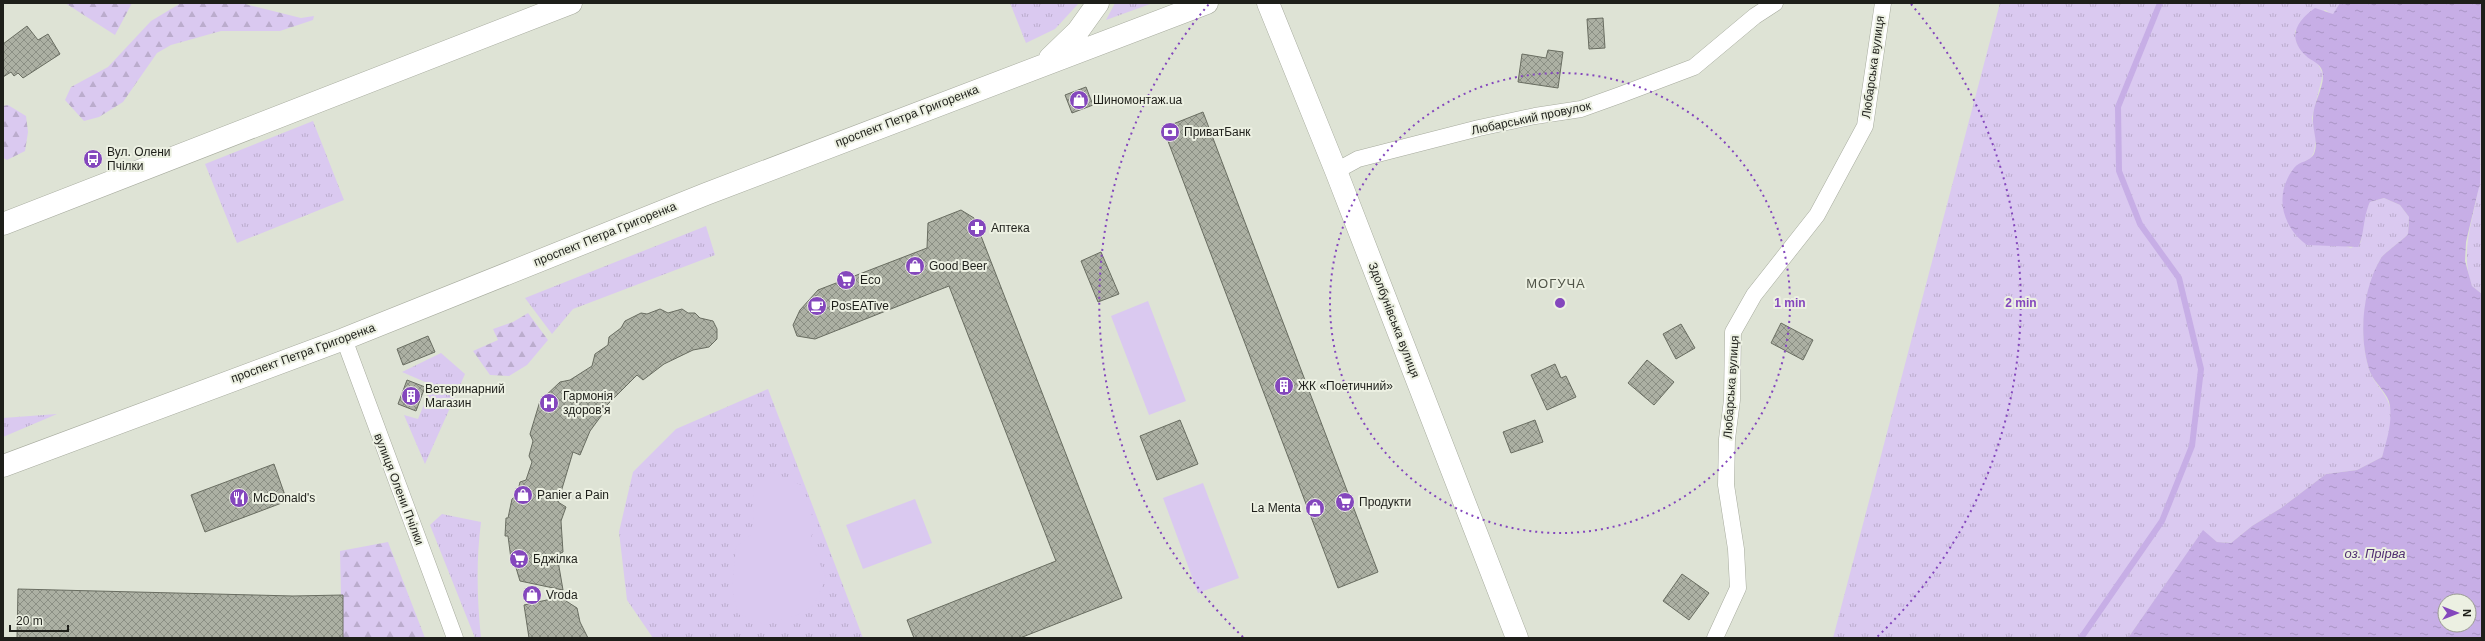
<svg xmlns="http://www.w3.org/2000/svg" width="2485" height="641" viewBox="0 0 2485 641" font-family="Arial,sans-serif">
<defs>
<pattern id="grass-tufts" width="24" height="20" patternUnits="userSpaceOnUse"><rect width="24" height="20" fill="#dac9f0"/><path d="M3 7l-1-3M5 7V3M7 7l1-3M15 17l-1-3M17 17v-4M19 17l1-3" fill="none" stroke="#bbaccd"/></pattern>
<pattern id="forest-firs" width="22" height="20" patternUnits="userSpaceOnUse"><rect width="22" height="20" fill="#dac9f0"/><path d="M5 1l3.5 6h-7zM16 11l3.5 6h-7z" fill="#bbaccd"/></pattern>
<pattern id="water-ripples" width="26" height="14" patternUnits="userSpaceOnUse"><rect width="26" height="14" fill="#c7aee6"/><path d="M2 4q2-2 4 0t4 0M15 11q2-2 4 0t4 0" fill="none" stroke="#aa95c5"/></pattern>
<pattern id="building-cross-hatch" width="8" height="8" patternUnits="userSpaceOnUse"><rect width="8" height="8" fill="#acb0a3"/><path d="M0 0l8 8M0 8l8-8" fill="none" stroke="#8b8f84"/></pattern>
</defs>
<rect width="100%" height="100%" fill="#dee3d5"/>
<path fill="url(#grass-tufts)" d="M1010,3h69l-24,26 -29,14z
M1115,3h38l-47,17z
M2000,3h340l-7,12 -8,-5 -30,21 2,13 8,11 12,7 6,12 -11,44 4,21 -2,13 -3,6 -16,9 12,78h36l8,3 10,-6 3,-28 6,-12 14,-4 16,7 9,12 -1,17c-4,5 -26,21 -27,24 -18,32 -23,80 -11,114 5,12 15,20 19,32 7,16 -2,37 -7,53l-25,13 -31,4 -45,34 -29,18 -21,17 -14,-1 -14,-11 -75,107h-295z
M313,121l31,79 -107,43 -32,-79z
M2482,125v169l-10,-8c-13,-35 2,-67 7,-102 3,-20 0,-40 3,-59z
M706,226l9,29 -142,54 -21,25 -27,-36z
M441,353l24,21 -40,90 -21,-49 14,4 14,-34 -30,-13z
M768,389l95,249h-210l-26,-38 -8,-68 14,-60 43,-43z
M57,414l-54,23v-19z
M442,514l39,8c-5,39 -4,77 0,116h-6l-45,-113z"/>
<path fill="url(#forest-firs)" d="M65,3h67l-17,32z
M181,3h60l60,15 13,-2 -1,4 -33,11h-59l-50,14 -14,8 -34,49 -24,15 -15,4 -19,-21 6,-13 37,-20 43,-46z
M8,105l18,11 2,16 -3,19 -18,9 -4,-2v-52z
M528,313l20,27 -21,25 -18,11 -19,-1 -17,-24 25,-11 -5,-11 20,-7z
M388,542l37,96h-83l-2,-87z"/>
<path fill="#dac9f0" d="M1148,301l38,100 -37,14 -38,-99z
M772,472l29,13 14,39 -5,17 16,37 -12,27 -19,11 -30,9 -27,-11 -6,-25 4,-42 17,-14 1,-49z
M1203,483l36,95 -41,15 -35,-95z
M915,499l17,44 -69,26 -17,-44z"/>
<path fill="url(#water-ripples)" fill-rule="evenodd" d="M2340,3h142l-2,180 -14,59 -1,19 7,25 10,8v344h-354l75,-108 14,12 14,1 21,-17 29,-18 45,-34 31,-4 25,-13c5,-18 10,-32 8,-51 -1,-12 -15,-22 -20,-34 -12,-35 -8,-82 11,-114 1,-3 23,-19 27,-24l1,-17 -9,-12 -16,-7 -14,4c-7,14 -6,37 -12,45l-51,-2c-26,-19 -33,-51 -13,-77 5,-7 16,-6 20,-14 5,-12 -2,-24 -1,-36 0,-15 10,-28 10,-42 0,-13 -11,-14 -18,-21 -19,-19 -7,-35 10,-47l18,6zM2445,601h24v24h-24z"/>
<g fill="none" stroke-linecap="round" stroke-linejoin="round">
<path stroke="#c7aee6" stroke-width="6" d="M2081,638l81,-117 30,-75 9,-77 -22,-91 -39,-54 -21,-53 -1,-64 42,-104"/>
</g>
<path fill="url(#building-cross-hatch)" stroke="#696d61" d="M1603,18l2,30 -16,1 -2,-30z
M27,26l11,14 10,-6 12,20 -37,24 -5,-5 -4,3 -3,-4 -8,5v-33z
M1548,50l15,2 -5,36 -40,-6 4,-28 24,4z
M1086,87l7,18 -21,8 -7,-18z
M1203,112l175,460 -40,16 -175,-460z
M961,210l13,8 148,380 -102,40h-106l-7,-18 149,-59 -107,-275 -134,53 -18,-3 -4,-11 7,-15 18,-20 109,-42 1,-25z
M1101,252l18,42 -21,8 -17,-41z
M660,309l8,4 14,-4 6,4h7l5,5 13,3 4,8v10l-8,8 -16,3 -29,14 -21,16 -6,-5 -35,35 2,2 -14,19 -10,24 -7,-3 -15,50 8,5 -5,14 2,31 -6,3 6,35 -43,-9 -6,-20 -3,-2 -3,-23h-3l1,-18h2l4,-19 5,-4 3,-13 6,-2 6,-18 -3,-6 4,-15 -3,-7 10,-33 20,-19 10,-2 22,-14 3,-12 13,-9 1,-8 12,-9 4,-7 16,-8 6,1z
M1781,323l32,17 -10,20 -32,-17z
M1681,324l14,24 -19,11 -13,-25z
M428,336l7,16 -32,13 -6,-16z
M1647,360l27,22 -20,23 -26,-22z
M1555,364l6,14 5,-2 10,21 -29,13 -16,-35z
M407,380l18,7 -9,24 -18,-7z
M1180,420l18,44 -41,16 -17,-44z
M1535,420l8,22 -32,11 -8,-21z
M274,464l13,37 -82,31 -14,-37z
M1682,574l27,19 -20,27 -26,-19z
M18,589l275,7 50,-1v43h-326z
M565,596l1,5 11,7 3,14 8,16h-59l-5,-33z"/>
<g fill="none" stroke-linecap="round" stroke-linejoin="round">
<defs>
<path id="street" d="M1336,171l22,-12 121,-31 56,-12 46,-7 39,-14 74,-28 61,-51 20,-13
M344,339l111,299
M1715,638l23,-50 -2,-39 -10,-64 1,-46 5,-39 1,-68 21,-37 63,-80 48,-89 18,-123"/>
<path id="secondary" d="M1268,3l68,168 181,467
M1050,58l28,-27 20,-28
M3,224l568,-221
M3,466l341,-127 362,-145 501,-191"/>
</defs>
<use href="#street" stroke="#a7ab9e" stroke-width="17"/>
<use href="#secondary" stroke="#a7ab9e" stroke-width="23"/>
<use href="#street" stroke="#fff" stroke-width="16"/>
<use href="#secondary" stroke="#fff" stroke-width="22"/>
</g>
<g fill="none" stroke="#8447bd" stroke-width="2" stroke-dasharray="2 4">
<circle cx="1560" cy="303" r="230"/>
<path d="M1243 637A461 461 0 0 1 1209 4M1911 4A461 461 0 0 1 1877 637"/>
</g>
<defs>
<symbol id="shop-disc" viewBox="-11 -11 22 22"><circle r="9.5" fill="#8447bd" stroke="#ecf0e2"/><path d="M-5-2.5h2.3a2.7 3.5 0 0 1 5.4 0H5L5.5 6h-11ZM-1.5-2.5h3a1.5 2.3 0 0 0-3 0Z" fill="#fff"/></symbol>
<symbol id="bank-disc" viewBox="-11 -11 22 22"><circle r="9.5" fill="#8447bd" stroke="#ecf0e2"/><path d="M-6-4H6V4H-6ZM0-2.3a2.3 2.3 0 1 0 0 4.6a2.3 2.3 0 1 0 0-4.6Z" fill="#fff"/></symbol>
<symbol id="bus-disc" viewBox="-11 -11 22 22"><circle r="9.5" fill="#8447bd" stroke="#ecf0e2"/><path d="M-5-6H5V4H4V6H2V4H-2V6H-4V4H-5ZM-3.5-4V0h7V-4ZM-3.5 1.2v1.5H-2V1.2ZM2 1.2v1.5H3.5V1.2Z" fill="#fff"/></symbol>
<symbol id="pharmacy-disc" viewBox="-11 -11 22 22"><circle r="9.5" fill="#8447bd" stroke="#ecf0e2"/><path d="M-2-6h4v4h4v4h-4v4h-4v-4h-4v-4h4Z" fill="#fff"/></symbol>
<symbol id="supermarket-disc" viewBox="-11 -11 22 22"><circle r="9.5" fill="#8447bd" stroke="#ecf0e2"/><path d="M-6-5.5h2.5l.6 2H6L4.5 2H-2.5L-4.4-4H-6ZM-1.5 3.2a1.3 1.3 0 1 0 .1 0ZM3 3.2a1.3 1.3 0 1 0 .1 0Z" fill="#fff"/></symbol>
<symbol id="cafe-disc" viewBox="-11 -11 22 22"><circle r="9.5" fill="#8447bd" stroke="#ecf0e2"/><path d="M-5.5-4.5H6V0H3Q3 3.5 0 3.5H-2.5Q-5.5 3.5-5.5 0ZM3-3.2v2h1.7v-2ZM-6 4.5H4V6H-6Z" fill="#fff"/></symbol>
<symbol id="building-disc" viewBox="-11 -11 22 22"><circle r="9.5" fill="#8447bd" stroke="#ecf0e2"/><path d="M-4-6H4V6H1V3H-1V6H-4ZM-2.5-4.3h1.7v1.8h-1.7ZM.8-4.3h1.7v1.8H.8ZM-2.5-1h1.7V.8h-1.7ZM.8-1h1.7V.8H.8Z" fill="#fff"/></symbol>
<symbol id="hospital-disc" viewBox="-11 -11 22 22"><circle r="9.5" fill="#8447bd" stroke="#ecf0e2"/><path d="M-5-5h3v3.5h4V-5h3V5h-3V1.5h-4V5h-3Z" fill="#fff"/></symbol>
<symbol id="restaurant-disc" viewBox="-11 -11 22 22"><circle r="9.5" fill="#8447bd" stroke="#ecf0e2"/><path d="M-5-6h1v4h1v-4h1v4h1v-4h1v5L-1.5 .5V6h-2V.5L-5-1ZM5-6V6H3V1.5H1.5Q1.5-4 5-6Z" fill="#fff"/></symbol>
</defs>
<g fill-rule="evenodd">
<use href="#shop-disc" x="1068" y="89" width="22" height="22"/>
<use href="#bank-disc" x="1159" y="121" width="22" height="22"/>
<use href="#bus-disc" x="82" y="148" width="22" height="22"/>
<use href="#pharmacy-disc" x="966" y="217" width="22" height="22"/>
<use href="#shop-disc" x="904" y="255" width="22" height="22"/>
<use href="#supermarket-disc" x="835" y="269" width="22" height="22"/>
<use href="#cafe-disc" x="806" y="295" width="22" height="22"/>
<use href="#building-disc" x="1273" y="375" width="22" height="22"/>
<use href="#building-disc" x="400" y="385" width="22" height="22"/>
<use href="#hospital-disc" x="538" y="392" width="22" height="22"/>
<use href="#shop-disc" x="512" y="484" width="22" height="22"/>
<use href="#restaurant-disc" x="228" y="487" width="22" height="22"/>
<use href="#supermarket-disc" x="1334" y="491" width="22" height="22"/>
<use href="#shop-disc" x="1304" y="497" width="22" height="22"/>
<use href="#supermarket-disc" x="508" y="548" width="22" height="22"/>
<use href="#shop-disc" x="521" y="584" width="22" height="22"/>
</g>
<g text-anchor="middle" dominant-baseline="central" stroke-width="4" stroke-linejoin="round" paint-order="stroke">
<g font-size="12" fill="#1e1f1a" stroke="#ecf0e2">
<text transform="translate(1873 67) rotate(-82)">Любарська вулиця</text>
<text transform="translate(907 116) rotate(-21)">проспект Петра Григоренка</text>
<text transform="translate(1531 118) rotate(-12)">Любарський провулок</text>
<text transform="translate(605 234) rotate(-22)">проспект Петра Григоренка</text>
<text transform="translate(1394 320) rotate(69)">Здолбунівська вулиця</text>
<text transform="translate(303 353) rotate(-20)">проспект Петра Григоренка</text>
<text transform="translate(1731 387) rotate(-86)">Любарська вулиця</text>
<text transform="translate(399 489) rotate(69)">вулиця Олени Пчілки</text>
</g>
<g font-size="12" fill="#1e1f1a" stroke="#ecf0e2" text-anchor="start">
<text x="1093" y="100">Шиномонтаж.ua</text>
<text x="1184" y="132">ПриватБанк</text>
<text x="107" y="152">Вул. Олени<tspan x="107" dy="14">Пчілки</tspan></text>
<text x="991" y="228">Аптека</text>
<text x="929" y="266">Good Beer</text>
<text x="860" y="280">Eco</text>
<text x="831" y="306">PosEATive</text>
<text x="1298" y="386">ЖК «Поетичний»</text>
<text x="425" y="389">Ветеринарний<tspan x="425" dy="14">Магазин</tspan></text>
<text x="563" y="396">Гармонія<tspan x="563" dy="14">здоров'я</tspan></text>
<text x="537" y="495">Panier a Pain</text>
<text x="253" y="498">McDonald's</text>
<text x="1359" y="502">Продукти</text>
<text x="1301" y="508" text-anchor="end">La Menta</text>
<text x="533" y="559">Бджілка</text>
<text x="546" y="595">Vroda</text>
</g>
<g font-size="13" letter-spacing="1" fill="#505448" stroke="#ecf0e2">
<text x="1556" y="283">МОГУЧА</text>
</g>
<g font-size="13" font-style="italic" fill="#502f71" stroke="#ecf0e2">
<text x="2375" y="553">оз. Прірва</text>
</g>
</g>
<circle cx="1560" cy="303" r="6" fill="#8447bd" stroke="#ecf0e2" stroke-width="2"/>
<g font-size="12" text-anchor="middle" font-weight="bold" fill="#8447bd" stroke="#ecf0e2" stroke-width="4" stroke-linejoin="round" paint-order="stroke">
<text x="1790" y="307">1 min</text>
<text x="2021" y="307">2 min</text>
</g>
<rect width="2485" height="641" fill="none" stroke="#1e1f1a" stroke-width="8"/>
<g transform="translate(2457 613) rotate(90)"><circle r="19" fill="#ecf0e2" stroke="#9a9c92"/>
<path d="M0-3L7 15L0 10L-7 15Z" fill="#8447bd"/>
<text y="-6" font-size="11" font-weight="bold" text-anchor="middle" fill="#1e1f1a">N</text>
</g>
<path d="M10 625v6h58v-6" fill="none" stroke="#1e1f1a" stroke-width="2"/>
<text x="16" y="625" font-size="12" fill="#1e1f1a" stroke="#ecf0e2" stroke-width="3" paint-order="stroke">20 m</text>
</svg>
